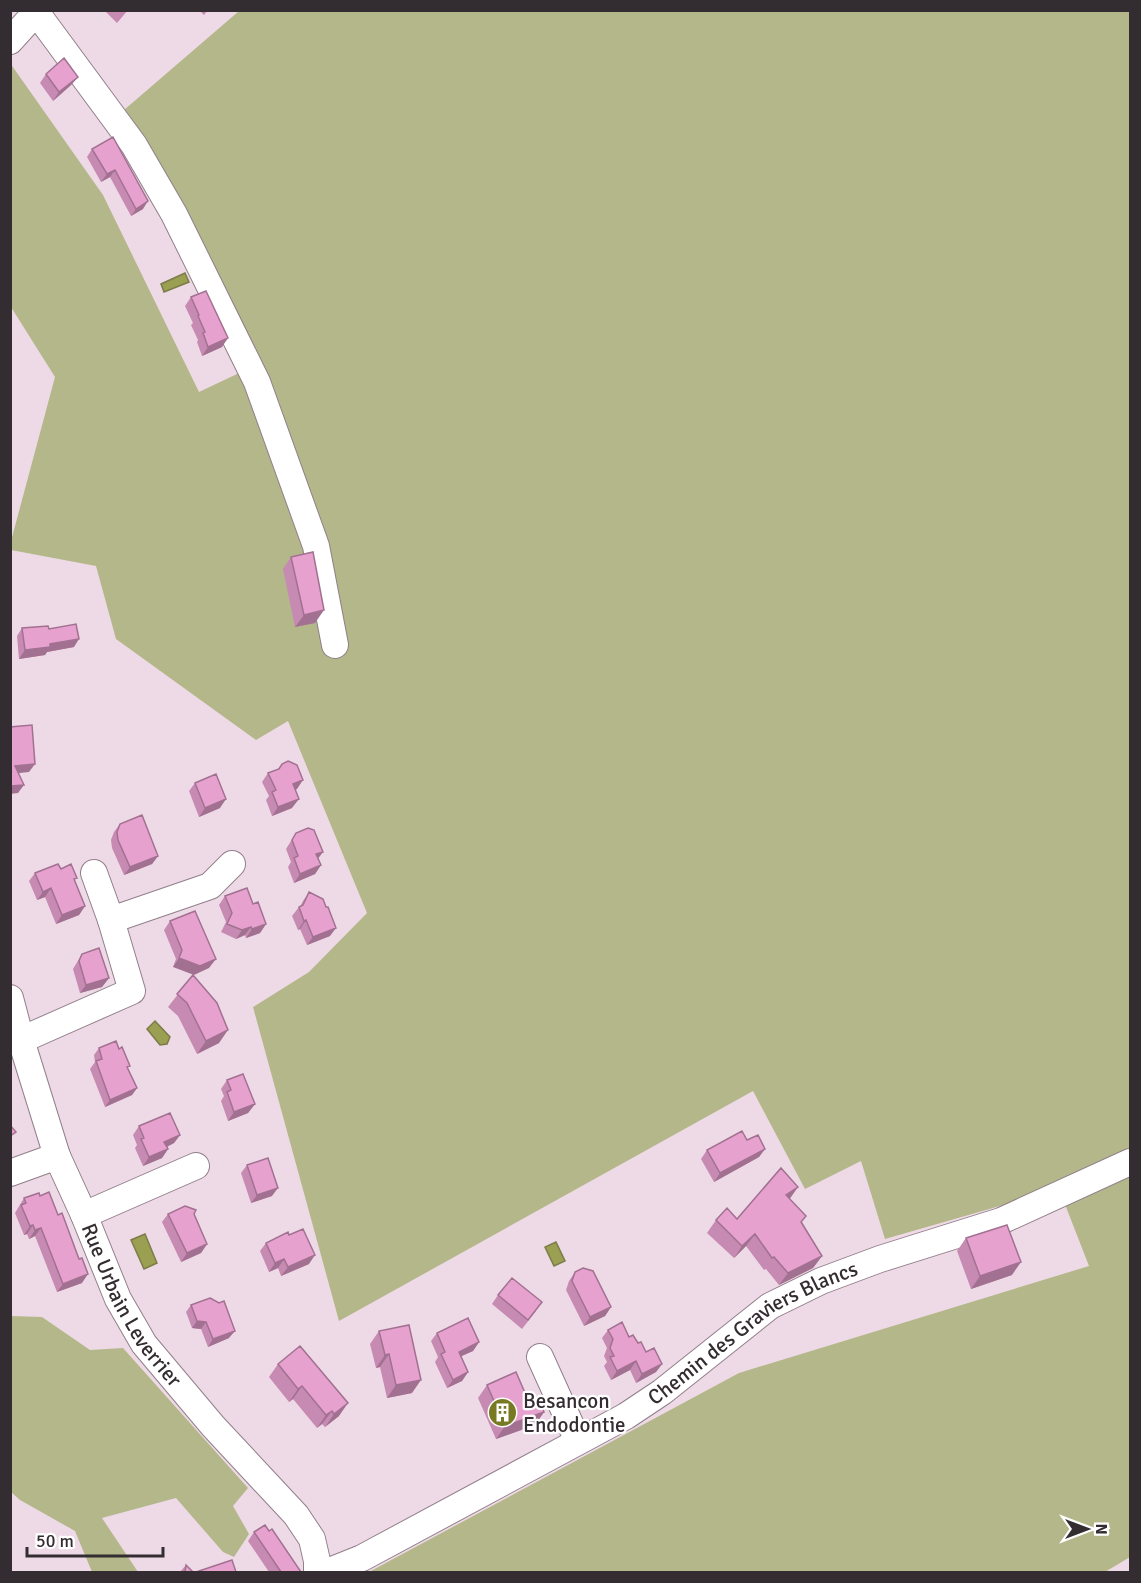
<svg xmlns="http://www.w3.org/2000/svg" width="1141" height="1583" viewBox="0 0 1141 1583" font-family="Signika,sans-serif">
<rect width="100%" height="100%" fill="#eedae6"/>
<path fill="#b3b789" d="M239,11h891v1546l-25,15h-736l370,-199 350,-107 -30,-77 -174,50 -24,-78 -56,28 -52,-98 -414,230 -86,-314 56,-35 58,-59 -79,-192 -32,19 -140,-101 -20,-73 -85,-16v-9l44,-164 -44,-70 -1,-244 93,132 96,197 61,-29 -136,-253z
M11,1316l31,1 48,33 33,-2 125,140 -15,18 16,28 -15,23 -11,-5 -47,-54 -74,20 36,54h-46l-17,-41 -55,-31 -9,-8z"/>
<path fill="#9a9f51" stroke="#7b7c47" stroke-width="1.5" d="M185,273l4,9 -25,10 -3,-8z
M155,1021l15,16 -3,7 -7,1 -13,-16z
M145,1234l12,29 -13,6 -13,-29z
M556,1242l9,19 -11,5 -9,-19z"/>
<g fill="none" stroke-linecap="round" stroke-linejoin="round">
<defs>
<g id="minor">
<path d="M36,12l98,133 40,69 83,168 59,164 19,99"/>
<path d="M10,41l28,-31"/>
<path d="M111,920l99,-34 22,-22"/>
<path id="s1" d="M10,998l11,42 36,116 27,59 34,84 26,45 69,82 83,89 16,24 5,22v11"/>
<path d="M21,1040l111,-49 -21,-71 -17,-47"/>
<path d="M10,1173l47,-17"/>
<path d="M84,1215l112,-49"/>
<path d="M540,1357l38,84"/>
<path id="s2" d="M327,1572l35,-14 264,-142 36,-24 108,-86 51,-25 59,-22 121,-38 129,-59"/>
</g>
</defs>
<use href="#minor" stroke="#917f8a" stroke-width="28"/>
<use href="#minor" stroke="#fff" stroke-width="26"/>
</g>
<path fill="#c78ab2" d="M104,10h24l-11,13z
M199,10h9l-4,5z
M46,74l32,3 -7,8 -18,16 -13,-18z
M113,137l30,72 -12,7 -21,-39 -9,5 -14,-25 5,-8z
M191,297l31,50 -20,9 -5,-14 1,-2 -7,-15 2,-2 -8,-17z
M291,557l24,66 -20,4 -12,-58z
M22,628l27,1 25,18 -27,5 -2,3 -26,4 -2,-23z
M282,764l15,25 -2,1 -3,18 -20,8 -6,-16 3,-4 -7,-14 6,-9 9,-3z
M195,783l25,25 -21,9 -10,-26z
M120,824l38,32 -6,8 -28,11 -12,-27 -1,-8 3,-8z
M296,833l22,26 3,6 -6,9 -21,9 -6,-16 3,-5 -5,-13z
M61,869l14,12 10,25 -6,9 -23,9 -11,-27 -8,3 -8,-19 6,-8z
M309,892l21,44 -23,9 -7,-16 -2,1 -6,-14 7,-9h1l3,-6z
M225,896l28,8 13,20 -6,9 -14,5 -1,-3 -9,4 -15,-7 5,-10 -7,-17z
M170,921l39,47 -36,-1 3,-8 -12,-29z
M82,954l27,24 -7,9 -22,6 -7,-24z
M193,975l26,68 -22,11 -19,-38 -10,-9z
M99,1048l29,21 9,19 -5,7 -27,12 -15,-38 5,-7 -1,-7z
M227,1080l28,24 -7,9 -20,8 -7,-20 3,-5 -3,-7z
M139,1126l41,9 -6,8 -7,4 1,2 -6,9 -19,8 -8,-18 2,-3 -4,-10z
M747,1140l18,9 -6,8 -45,25 -13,-23 6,-9z
M247,1165l25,31 -21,7 -10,-30z
M24,1198l58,85 -25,9 -22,-56 -6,3 -2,-5 -3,1 -9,-22z
M790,1199l12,23 20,34 -9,12 -34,17 -13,-16 -2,1 -18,-24 -12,12 -27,-25 9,-13 21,-1z
M168,1214h26l13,30 -6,9 -20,9 -19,-40z
M966,1238l46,37 -41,14 -14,-38z
M266,1243l43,21 -28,12 -3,-8 -9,4 -9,-21z
M575,1272l36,35 -6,9 -21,10 -18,-36 3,-9z
M498,1295l38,16 -14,18 -30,-25z
M191,1305l38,33 -21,9 -7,-18 -9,-1 -6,-16z
M608,1330l21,7 17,15 16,12 -6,8 -20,11 -6,-13 -19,10 -7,-14 3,-4 -3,-6 3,-8 -5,-10z
M379,1331l33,62 -25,5 -7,-31 -4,1 -6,-24z
M437,1333l42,9 -6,9 -12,5 7,16 -6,9 -15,7 -12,-26 3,-5 -7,-16z
M278,1364l61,52 -14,11 -3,-3 -5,4 -24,-29 -4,3 -20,-25z
M487,1385l42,17 15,10 -9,13 -39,14 -18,-41z
M254,1532l47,40h-32l-21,-31z
M186,1565l7,7h-13z"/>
<path fill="#a27191" d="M78,77l-7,8 -18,16 6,-9z
M115,170l-5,7 -9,5 6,-8z
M148,201l-5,8 -12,7 5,-7z
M228,338l-6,9 -20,9 6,-9z
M324,610l-9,13 -20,4 9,-12z
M79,639l-5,8 -27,5 -2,3 -26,4 6,-9 25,-6z
M35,764l-6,8 -19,2 5,-8z
M303,780l-6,9 -10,4 6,-9z
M24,785l-6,8 -8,1v-8z
M226,799l-6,9 -21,9 6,-9z
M299,799l-7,9 -20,8 6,-9z
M323,852l-6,8 -1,-6z
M158,856l-6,8 -28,11 6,-8z
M321,865l-6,9 -21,9 6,-9z
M51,888l-6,9 -8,3 6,-8z
M85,906l-6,9 -23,9 6,-9z
M306,920l-6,9 -2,1 6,-9z
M266,924l-6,9 -14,5 6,-9z
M251,927l-6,8 -9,4 6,-9z
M336,928l-6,8 -23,9 6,-8z
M179,958l37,1 -7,9 -15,7 -21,-8z
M109,978l-7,9 -22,6 6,-8z
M228,1030l-9,13 -22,11 9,-13z
M137,1088l-5,7 -27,12 5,-7z
M255,1104l-7,9 -20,8 6,-9z
M180,1135l-6,8 -16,8 6,-9z
M168,1149l-6,9 -19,8 6,-9z
M765,1149l-6,8 -45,25 6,-9z
M798,1187l-9,13 -3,-5z
M278,1188l-6,8 -21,7 6,-8z
M33,1225l-6,9 -3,1 6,-9z
M41,1228l-6,8 -6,3 6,-9z
M755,1234l-9,12 -12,12 8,-12z
M207,1244l-6,9 -20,9 6,-9z
M315,1255l-6,9 -28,12 7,-9z
M822,1256l-9,12 -34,17 9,-12z
M284,1259l-6,9 -9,4 6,-9z
M1021,1262l-9,13 -41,14 9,-13z
M88,1274l-6,9 -25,9 6,-8z
M611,1307l-6,9 -21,10 6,-9z
M197,1321l9,1 -5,7 -9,-1z
M235,1331l-6,7 -21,9 5,-8z
M479,1342l-6,9 -20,9 6,-8z
M389,1354l-9,13 -4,1 9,-13z
M636,1361l-6,9 -19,10 6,-9z
M662,1364l-6,8 -20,11 6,-9z
M468,1372l-6,9 -15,7 6,-8z
M421,1380l-9,13 -25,5 9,-13z
M302,1386l-9,13 -4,3 9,-13z
M348,1403l-9,13 -14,11 9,-13z
M332,1411l-10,13 -5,4 9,-13z
M544,1412l-9,13 -39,14 9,-13z"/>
<path fill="#e7a1cf" stroke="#a27191" stroke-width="1.5" d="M64,58l14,19 -19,15 -13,-18z
M113,137l35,64 -12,8 -21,-39 -8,4 -15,-25z
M206,291l22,47 -20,9 -5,-14 2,-1 -7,-16 1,-1 -8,-18z
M313,552l11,58 -20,5 -13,-58z
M76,624l3,15 -29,5v3l-25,3 -3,-22 26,-2 1,3z
M32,725l3,39 -20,2 9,19 -14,1v-59z
M288,761l9,4 6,15 -10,4 6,15 -21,8 -6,-15 4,-2 -8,-17 11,-4 3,-5z
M216,774l10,25 -21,9 -10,-25z
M142,815l16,41 -28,11 -12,-27 -1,-8 3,-8z
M308,828l6,2 9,22 -7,2 5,11 -21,9 -6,-16 4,-2 -6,-16 4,-7z
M58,864l3,5 10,-5 6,14 -3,1 11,27 -23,9 -11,-27 -8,4 -8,-19z
M247,888l6,16 5,-2 8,22 -14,5 -1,-2 -9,3 -15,-6 5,-11 -7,-17z
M309,892l14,7 3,8h2l8,21 -23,9 -7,-17 -2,1 -5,-14 4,-2z
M195,911l21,48 -16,7 -21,-8 3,-8 -12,-29z
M99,948l10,30 -23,7 -7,-24 3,-7z
M193,975l24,28 11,27 -22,11 -19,-38 -10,-9z
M116,1041l3,8 3,-2 8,19 -3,1 10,21 -27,12 -14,-39 6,-2 -3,-11z
M243,1074l12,30 -21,8 -7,-20 4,-2 -4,-10z
M170,1113l10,22 -16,7 4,7 -19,8 -8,-18 3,-1 -5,-12z
M10,1125l6,7 -6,4z
M742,1131l5,9 11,-5 7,14 -45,24 -13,-23z
M268,1158l10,30 -21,7 -10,-30z
M781,1168l17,19 -12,8 20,21 -5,6 21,34 -34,17 -14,-16 -2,1 -17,-24 -13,12 -26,-26 11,-12 10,11z
M49,1192l9,23 4,-2 17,46 3,-1 6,16 -25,10 -22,-56 -6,2 -2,-5 -3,1 -9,-21 5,-2 -2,-5 15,-5 1,3z
M185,1206l11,4 -2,4 13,30 -20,9 -19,-39z
M1007,1225l14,37 -41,14 -14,-38z
M303,1229l12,26 -27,12 -4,-8 -9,4 -9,-20 22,-11 1,3z
M583,1268l10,3 18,36 -21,10 -18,-36 3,-9z
M512,1278l30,24 -14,18 -30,-25z
M210,1298l9,5 5,-2 11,30 -22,8 -7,-17 -9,-1 -6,-16z
M468,1318l11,24 -20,10 9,20 -15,8 -12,-26 4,-2 -8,-19z
M622,1322l7,15 4,-2 5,8 3,-1 5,10 8,-4 8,16 -20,10 -6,-13 -19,10 -7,-14 4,-1 -4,-8 3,-9 -5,-9z
M409,1325l12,55 -25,5 -7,-31 -4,1 -6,-24z
M300,1346l48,57 -14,11 -2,-3 -6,4 -24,-29 -4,3 -20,-25z
M516,1372l13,30 9,-4 6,14 -39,14 -18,-41z
M265,1525l4,6 3,-2 29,43h-20l-27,-40z
M232,1560l4,12h-40z
M186,1565l7,7h-8z"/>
<defs>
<symbol id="building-disc" viewBox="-11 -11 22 22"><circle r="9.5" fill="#777a22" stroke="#fff"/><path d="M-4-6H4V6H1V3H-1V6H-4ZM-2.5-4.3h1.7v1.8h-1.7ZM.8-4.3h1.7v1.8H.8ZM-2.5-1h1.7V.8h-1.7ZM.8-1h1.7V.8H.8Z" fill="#fff"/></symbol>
</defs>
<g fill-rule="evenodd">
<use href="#building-disc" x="486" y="1396" width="33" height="33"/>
</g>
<g text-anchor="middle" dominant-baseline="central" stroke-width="4.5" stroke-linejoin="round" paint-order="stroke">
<g font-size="21" fill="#332c30" stroke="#fff">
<text stroke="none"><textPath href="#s1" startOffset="332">Rue Urbain Leverrier</textPath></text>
<text stroke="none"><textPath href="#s2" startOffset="490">Chemin des Graviers Blancs</textPath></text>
</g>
<g font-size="21" fill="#332c30" stroke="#fff" text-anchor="start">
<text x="523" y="1401">Besancon<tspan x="523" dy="24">Endodontie</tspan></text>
</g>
</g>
<rect width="1141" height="1583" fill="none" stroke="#332c30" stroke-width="24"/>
<g transform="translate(1087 1529) rotate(90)" stroke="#ffffff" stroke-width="4.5" paint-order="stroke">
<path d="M0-4.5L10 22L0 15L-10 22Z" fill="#332c30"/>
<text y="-9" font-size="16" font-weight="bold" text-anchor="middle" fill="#332c30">N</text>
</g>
<path d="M27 1547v9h136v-9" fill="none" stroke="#332c30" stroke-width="3"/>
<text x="36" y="1547" font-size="18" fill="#332c30" stroke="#ffffff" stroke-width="4.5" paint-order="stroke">50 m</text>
</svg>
